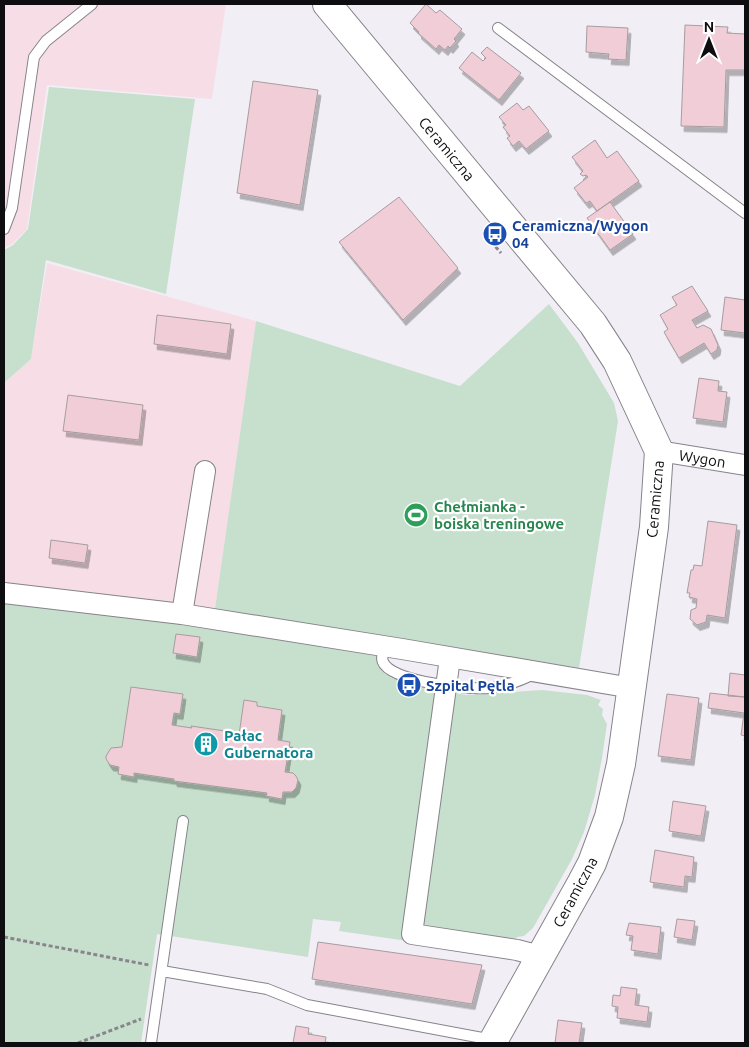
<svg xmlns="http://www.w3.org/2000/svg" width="749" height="1047" viewBox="0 0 749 1047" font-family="Ubuntu,sans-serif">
<defs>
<filter id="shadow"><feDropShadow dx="3" dy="5.5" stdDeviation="0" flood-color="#0004"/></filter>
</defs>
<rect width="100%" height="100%" fill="#f2eef6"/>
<path fill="#f7dee6" d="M4,4h222l-14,95 -165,-14 -20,144 -15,15 -8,4z
M47,263l209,58 -41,288 -211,-20v-206l27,-24z"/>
<path fill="#c7dfcd" d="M49,87l146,12 -29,195 -120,-34 -15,99 -27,24v-133l9,-5 15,-16z
M549,304l29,39 36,60 4,18 -39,247 -364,-59 41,-288 204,65z
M4,596l374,53 -1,12 13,16 21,8 55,10 76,-5 45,5 14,5 -3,5 5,4 -1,6 5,9 -5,34 -7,37 -11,37 -12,27 -39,69 -9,8 -7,1 -7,21 -14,-4 -157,-23 2,-9 -28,-3 -5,38 -151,-23 -16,109h-137z"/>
<path fill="#f1cdd7" stroke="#a69c9f" filter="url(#shadow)" d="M426,4l10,9 4,-3 22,19 -8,10 2,2 -6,7 -2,-2 -3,4 -6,-5 -3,4 -18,-16 1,-1 -9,-9z
M685,25l43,2 -1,6 18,1v36h-19l-2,57 -43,-1z
M587,26l41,2 -2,32 -18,-1 1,-5 -23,-2z
M487,47l34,26 -22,27 -40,-32 13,-16 11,9 3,-3 -5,-5z
M253,81l65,9 -18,115 -63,-12z
M517,103l6,7 6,-4 20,25 -23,18 -7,-8 -6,5 -6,-8 3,-2 -7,-9 3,-2 -7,-8z
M595,140l12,18 10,-7 22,30 -42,30 -7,-10 -4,2 -12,-15 14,-11 -2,-2 -3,1 -3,-2 3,-3 -11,-14z
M399,197l59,71 -55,52 -64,-78z
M610,202l23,32 -23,16 -23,-32z
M492,228l8,9 -5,3 -7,-9z
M692,286l16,25 -16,9 5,8 6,-3 8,4 7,16 -1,5 -6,4 -7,-11 -25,15 -15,-26 4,-3 -8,-14 17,-10 -5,-8z
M725,297l20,3v33l-24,-3z
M157,315l74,9 -4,30 -73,-10z
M699,378l20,3 -1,10 9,1 -4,30 -30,-4z
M68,395l75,10 -4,35 -76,-9z
M708,521l29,4 -12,93 -18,-3 -1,7 -9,3 -7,-6 1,-9 5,-2 1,-9 -8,-2 1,-4h-3l4,-23h2l1,-5 8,1z
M51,540l37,5 -3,18 -36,-5z
M176,634l24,3 -3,20 -24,-4z
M730,673l15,2v22l-17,-1z
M131,687l52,7 -3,20 -6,-1 -2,12 20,3 -1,-2 34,5 -2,1 16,3 5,-35 13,2v4l25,4 -4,30 12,2 -5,30 8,1 3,3 2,4 -2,8 -4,4h-9l-1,7 -16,-3 1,-3 -93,-12v-2l-40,-6v4l-16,-3 1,-7 -9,-2 -4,-6v-3l5,-8 11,-1z
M710,693l35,4v39l-4,-1 3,-22 -36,-5z
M667,694l32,4 -8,62 -33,-4z
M673,801l33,5 -5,30 -32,-5z
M655,850l39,7 -2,20 -7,-1 -1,11 -34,-5z
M677,919l18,2 -3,19 -18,-3z
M629,923l32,4 -3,27 -27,-4 2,-14 -7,-1z
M318,942l164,23 -10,39 -160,-25z
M621,987l16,2 -2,16 14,2 -2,15 -30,-4 1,-11 -6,-1 1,-11 7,1z
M558,1020l24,3 -3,20h-24z
M296,1026l13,2 -1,6 18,3 -1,6h-32z"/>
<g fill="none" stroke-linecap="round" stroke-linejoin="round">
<defs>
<path id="lane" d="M498,28l247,185
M4,229l8,-21 22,-151 12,-16 46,-37
M392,650l-9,4c-11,27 88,36 105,34 16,-2 31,-6 45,-14
M162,971l105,18 40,16 186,35
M151,1043l32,-222"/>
<g id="street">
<path id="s1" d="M659,451l86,14"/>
<path d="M4,593l178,21 220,35 230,39"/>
<path d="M182,614l23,-143"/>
<path d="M450,658l-38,276 105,16 23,6"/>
</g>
<g id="secondary">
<path id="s2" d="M327,4l266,320 24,37 42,90 -5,76 -33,237 -12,53 -17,46 -10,19 -90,161"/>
</g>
</defs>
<use href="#lane" stroke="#86838a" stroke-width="12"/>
<use href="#street" stroke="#86838a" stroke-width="22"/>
<use href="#secondary" stroke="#86838a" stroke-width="30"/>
<path stroke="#88868b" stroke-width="3" stroke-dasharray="4 2.5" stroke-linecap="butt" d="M487,237l14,16
M4,937l145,28
M78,1043l63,-24"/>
<use href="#lane" stroke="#fff" stroke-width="10"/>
<use href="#street" stroke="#fff" stroke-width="20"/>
<use href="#secondary" stroke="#fff" stroke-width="28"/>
</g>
<defs>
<symbol id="bus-disc" viewBox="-11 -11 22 22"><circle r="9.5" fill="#1a4fb4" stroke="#fff"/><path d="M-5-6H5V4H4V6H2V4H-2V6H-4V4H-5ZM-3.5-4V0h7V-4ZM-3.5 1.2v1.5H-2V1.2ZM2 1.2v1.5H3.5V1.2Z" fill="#fff"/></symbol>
<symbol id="stadium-disc" viewBox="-11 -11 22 22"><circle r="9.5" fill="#2e9e5b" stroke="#fff"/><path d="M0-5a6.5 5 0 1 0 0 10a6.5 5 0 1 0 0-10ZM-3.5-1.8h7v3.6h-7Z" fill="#fff"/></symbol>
<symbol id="building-disc" viewBox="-11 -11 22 22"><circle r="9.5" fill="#0f9aa8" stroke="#fff"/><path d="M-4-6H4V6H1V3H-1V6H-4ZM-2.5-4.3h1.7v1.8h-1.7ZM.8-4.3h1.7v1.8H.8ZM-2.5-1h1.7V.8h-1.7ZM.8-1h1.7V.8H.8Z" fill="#fff"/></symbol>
</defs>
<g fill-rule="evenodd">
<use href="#bus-disc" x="481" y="220" width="28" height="28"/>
<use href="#stadium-disc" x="402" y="501" width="28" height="28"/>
<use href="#bus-disc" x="395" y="671" width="28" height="28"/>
<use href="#building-disc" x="192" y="730" width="28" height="28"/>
</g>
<g text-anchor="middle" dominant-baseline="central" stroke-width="4.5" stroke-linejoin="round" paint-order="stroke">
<g font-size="15" fill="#0e0d0f" stroke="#fff">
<text stroke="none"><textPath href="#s2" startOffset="188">Ceramiczna</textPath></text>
<text stroke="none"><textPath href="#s1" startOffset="44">Wygon</textPath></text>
<text transform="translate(655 499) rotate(-85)">Ceramiczna</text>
<text transform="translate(575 892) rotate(-62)">Ceramiczna</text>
</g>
<g font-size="15" font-weight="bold" fill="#164399" stroke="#fff" text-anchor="start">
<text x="512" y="225">Ceramiczna/Wygon<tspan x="512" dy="17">04</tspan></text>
<text x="426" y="685">Szpital Pętla</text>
</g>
<g font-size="15" font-weight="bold" fill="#27864d" stroke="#fff" text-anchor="start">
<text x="434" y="506">Chełmianka -<tspan x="434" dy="17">boiska treningowe</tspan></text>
</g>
<g font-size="15" font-weight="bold" fill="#0d838f" stroke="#fff" text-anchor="start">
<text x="224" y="735">Pałac<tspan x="224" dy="17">Gubernatora</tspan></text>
</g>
</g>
<rect width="749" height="1047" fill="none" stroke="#0e0d0f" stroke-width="10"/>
<g transform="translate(709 40)" stroke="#ffffff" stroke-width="4" paint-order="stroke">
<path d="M0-4L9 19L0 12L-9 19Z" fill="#0e0d0f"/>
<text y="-8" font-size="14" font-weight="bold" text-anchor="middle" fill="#0e0d0f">N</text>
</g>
</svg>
